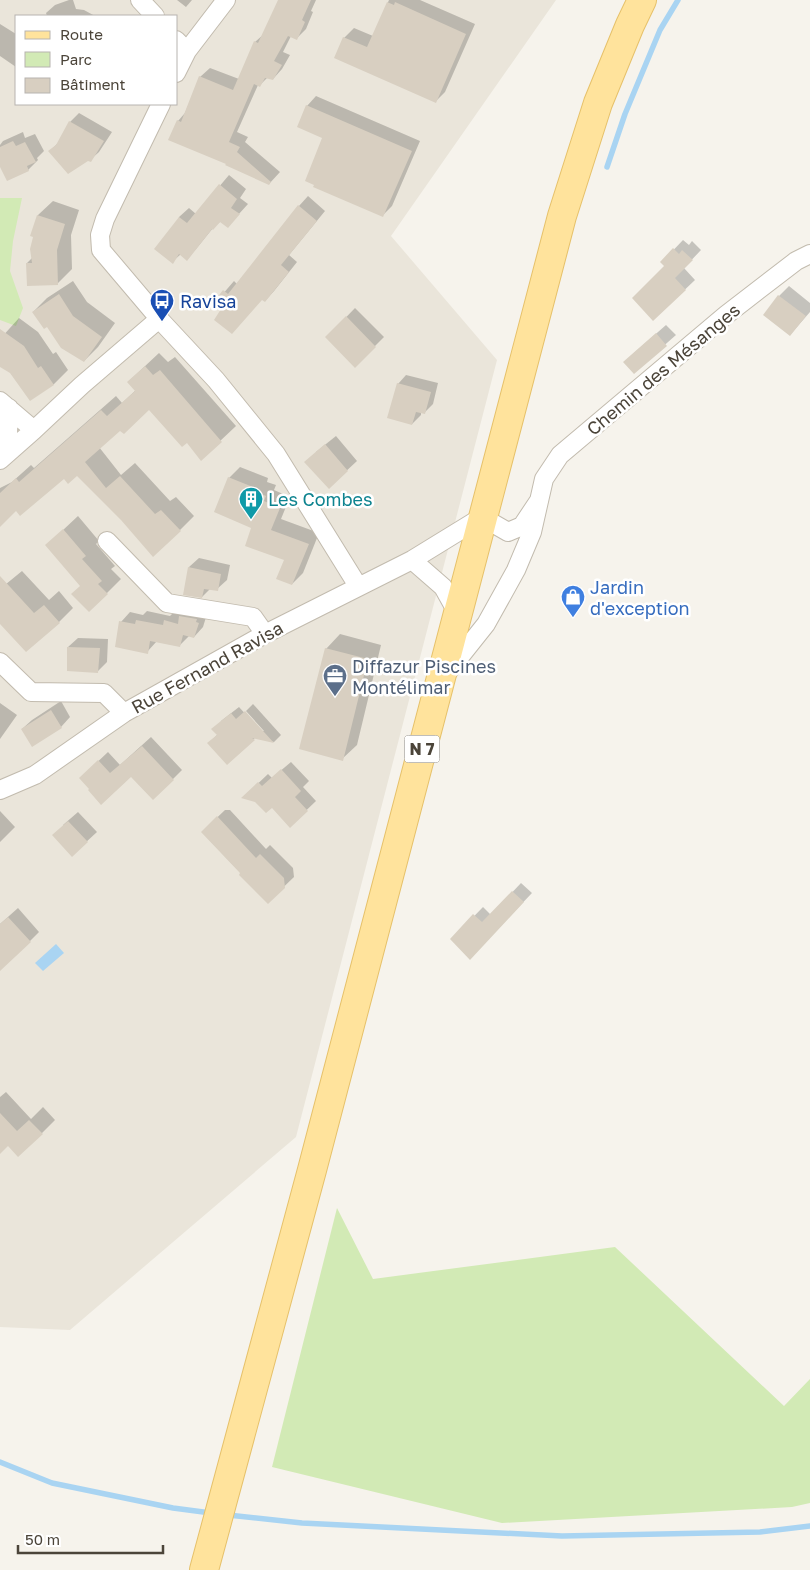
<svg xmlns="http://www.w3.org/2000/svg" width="810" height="1570" viewBox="0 0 810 1570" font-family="'Golos Text',sans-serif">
<rect width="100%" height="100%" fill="#f6f3ec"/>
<path fill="#eae5da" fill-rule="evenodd" d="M0,0h556l-165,236 106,124 -201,777 -226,193 -70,-3zM16,16h160v88h-160z"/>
<path fill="#d2eab5" d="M0,198h22l-9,43 -3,30 13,37 -7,18 -16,-6z
M337,1208l36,71 242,-32 169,159 26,-27v124l-18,4 -290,16 -230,-56z"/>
<path fill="#a9d4f2" d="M56,944l8,9 -21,18 -8,-8z"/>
<path fill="#0003" d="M69,0h4l3,9 8,1 11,6h-48l-1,-3 9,-8z
M177,0h15l-6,7z
M279,0h37l-5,11 2,1 -7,17 -9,9 -6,-2 -8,16 7,3 -8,14 -9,10 -5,-2 -8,8h-2l-21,47 11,5 -3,5 35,30 -11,12 -91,-63 7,-8 15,-36 10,-9 29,11 16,-37 9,-8z
M389,0h31l55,24 -30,68 -9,9 -92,-63 10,-10 19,8z
M0,24l16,10v33l-16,-11z
M316,96l104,45 -28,65 -9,9 -60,-77 -16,-32z
M79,113l33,19 -13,20 -9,8 -40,-9 9,-9 11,-20z
M23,132l2,6 10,-4 9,17 -7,7 1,2 -10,10 -28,-6v-19l3,-4z
M229,175l17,14 -6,9 8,6 -20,22 -7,-5 -8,7 -17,21 -9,10 -6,-5 -9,8 7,-45 10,-9 7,6z
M308,196l17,15 -36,44 8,7 -23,29 -9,10 -3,-2 -39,10 -8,-6 19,-22 3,3 62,-78z
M53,201l26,9 -8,25 1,34 -15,15 -30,-21 5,-5 3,-22 -3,-1 6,-20z
M683,240l6,5 3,-4 9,9 -17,18 11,12 -42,40 13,-54 -4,-4z
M73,281l14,21 28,21 -17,24 -14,14 -51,-49 14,-14z
M789,286l21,17v9l-20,23 -25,-20 14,-19z
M355,308l29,29 -29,29 -28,-29z
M19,318l19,14 15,22 3,-2 12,18 -14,14 -24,15 -20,-27 -10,-7v-26z
M666,325l10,10 -42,37v-19z
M159,353l9,9 7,-5 61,69 -35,33 -14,-17 -38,-34 -29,21 -21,18 22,28 14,-12 35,38 6,-4 18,19 -14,14 -58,-11 -45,-45 -13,3 -48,33 -16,14v-36l12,-6 19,-17 3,3 82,-72 6,7 14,-13 -8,-8z
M406,375l32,8 -5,21 -9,9 -3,-1v3l-9,9 -14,-40z
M336,436l21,25 -28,26 -13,-35z
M240,467l28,11 -1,4 9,3 -2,5 16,7 -9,22 38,14 -16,40 -11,11 -7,-25 -56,-81z
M78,516l21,25 -3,3 19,22 -4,3 10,10 -29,29 -11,-23 -34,-40z
M199,558l31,7 -3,15 -10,9h-7l-8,8 -13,-30z
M22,571l27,29 10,-9 14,17 -14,14h-59v-33z
M147,611l23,5 4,-4 33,2 -4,13 -9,10 -5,-1 -9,9 -23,-4 -10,11 -26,-30 9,-10 13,3z
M340,634l41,11 -24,100 -15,14 -16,-110z
M78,638l30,1 -1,23 -9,9 -30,-24z
M61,701l9,16 -9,10 -39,2 10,-9z
M0,703l17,12 -17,24z
M253,704l28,31 -7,7 -18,-5 -29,26 -18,-20 9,-9 3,-13 18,-14 22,24h3l-18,-20z
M151,737l31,33 -29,29 -22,-23 -29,27 -12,-34 18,-17 12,13z
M291,762l18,19 -6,6 13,14 -26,25 -18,-19 -20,-18 16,-15 4,4z
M225,810h5l36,39 4,-4 23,23 1,9 -26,25 -66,-70z
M0,811l15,16 -15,15z
M78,812l19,20 -25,23 -9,-30z
M521,883l11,10 -54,57 -26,-11 31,-32 8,8z
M18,908l21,24 -9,9 -30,19v-36z
M6,1092l25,27 12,-12 12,13 -13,13 -34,12 -8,7v-55z"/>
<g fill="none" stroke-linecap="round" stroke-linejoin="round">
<path stroke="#a9d4f2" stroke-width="5.5" d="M607,167l18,-53 35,-84 18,-30
M0,1462l52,21 121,25 38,5
M228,1515l74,8 260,13 198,-4 50,-6"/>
</g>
<path fill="#d8cfc1" d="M278,0h33l-9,20 3,2 -8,18 -9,-4 -14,25 8,4 -9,15 -8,-2 -5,9 -6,-3 -25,58 11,5 -3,5 34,30 -2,3 -44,-20 1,-1 -58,-24 9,-20 4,2 18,-46 34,14 21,-49 4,2z
M387,2l7,3 1,-3 71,32 -30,69 -102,-45 9,-21 24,10z
M306,105l106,46 -29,66 -70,-30 1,-2 -9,-4 17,-43 -25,-11z
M69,121l35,20 -13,21 -3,-1 -20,13 -20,-23 8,-6z
M13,141l3,5 9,-4 11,20 -9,4 2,5 -22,10 -7,-14v-20z
M219,184l18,15 -6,9 9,6 -12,14 -8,-6 -7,8 -1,-1 -25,32 -8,-7 -6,10 -19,-15 25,-32 8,6z
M298,205l19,16 -36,44 8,7 -24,30 -3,-2 -30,34 -18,-14 7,-11 -8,-6 10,-13 5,4z
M37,215l28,9 -8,26 1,35 -31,1 -1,-23h6l-2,-14 3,-12 -3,-1z
M673,248l6,6 3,-4 11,10 -18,18 11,12 -33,31 -21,-23 32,-32 -4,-4z
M59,294l14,22 29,21 -18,25 -23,-14 -14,-21 -3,2 -12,-17z
M778,295l28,21 -16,20 -27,-21z
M346,316l30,31 -21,21 -30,-31z
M0,329l24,17 14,22 3,-2 13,19 -24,16 -20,-28 -10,-6z
M656,333l11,13 -33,28 -11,-12z
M145,366l8,9 7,-5 62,72 -21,19 -14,-18 -5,4 -33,-37 -25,24 -4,-3 -35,31 21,26 14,-12 35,38 6,-4 20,21 -28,26 -32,-37 -44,-44 -9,8 -4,-5 -44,37 -4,-5 -16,16v-34l16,-15 3,4 82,-72 6,6 28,-25 -8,-9z
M397,383l34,9 -6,22 -9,-2 -4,13 -25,-7z
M325,444l23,27 -19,18 -25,-27z
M228,477l30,12 -1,3 9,4 -2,5 16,7 -9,22 38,14 -17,41 -16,-6 8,-19 -39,-14 6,-18 -37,-16z
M63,529l23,27 -4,3 20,22 -4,3 10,10 -19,18 -18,-18 9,-8 -35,-41z
M188,567l33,7 -3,17 -14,-2 -2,9 -19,-3z
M0,576l34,37 10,-8 16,18 -34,29 -26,-28z
M179,616l18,3 -1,3 3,1 -5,15 -11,-3 -3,12 -30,-6 -2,13 -33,-7 4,-26 16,3 1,-4 27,5 1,-5 14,4z
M67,647l33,1 -2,25 -31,-2z
M325,648l43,11 -25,102 -44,-12z
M51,710l11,18 -30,19 -11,-18z
M245,711l29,32 -22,-5 3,2 -28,25 -20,-22 10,-8 -6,-6 20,-16 5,6z
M142,746l32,34 -21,20 -22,-23 -30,28 -13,-15 1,-1 -10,-11 19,-18 12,13z
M281,769l20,22 -6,6 13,14 -18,17 -18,-20 -6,5 -11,-11 -14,-4 17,-16 4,4z
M217,816l39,42 4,-4 24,24 1,10 -17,16 -29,-29 1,-2 -39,-41z
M68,821l20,21 -16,15 -20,-22z
M512,891l12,11 -54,58 -20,-21 23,-25 9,8z
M8,917l23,25 -31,29v-47z
M0,1113l17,18 12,-11 14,14 -25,23 -10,-11 -8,8z"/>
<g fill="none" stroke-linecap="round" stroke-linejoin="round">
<defs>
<path id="street" d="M140,0l15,16
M176,40l11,11
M176,73l11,-22 39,-51
M161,104l-56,115 -5,16 1,15 61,72 54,58 60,74 82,132
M0,401l34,29 -34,30
M34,430l48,-45 77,-66
M2,458l6,-24 1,-26
M107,541l60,62 86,14 12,17
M412,560l31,27 15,27
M0,662l31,30 73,1 20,20
M447,673l39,-49 30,-54 16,-38 12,-53 16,-24 166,-140 70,-54 14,-7
M0,790l35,-15 89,-62 141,-79 147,-74 70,-43 26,15 14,-6 16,-24"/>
<path id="primary" d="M204,1570l108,-400 250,-954 36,-113 32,-78 12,-25"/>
</defs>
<use href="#street" stroke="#c2bbae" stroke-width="20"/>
<use href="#primary" stroke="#e6c16a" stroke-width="30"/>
<use href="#street" stroke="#fff" stroke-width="18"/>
<use href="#primary" stroke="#ffe39c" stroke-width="28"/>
</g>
<defs>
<symbol id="bus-pin" viewBox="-11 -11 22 30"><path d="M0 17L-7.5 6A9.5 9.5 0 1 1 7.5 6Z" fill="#1a4fb4" stroke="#fff"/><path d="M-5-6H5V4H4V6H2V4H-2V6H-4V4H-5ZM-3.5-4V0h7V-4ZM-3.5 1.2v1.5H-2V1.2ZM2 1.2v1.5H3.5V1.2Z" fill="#fff"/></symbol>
<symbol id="building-pin" viewBox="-11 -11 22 30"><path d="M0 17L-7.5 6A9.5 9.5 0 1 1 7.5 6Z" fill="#0f9aa8" stroke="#fff"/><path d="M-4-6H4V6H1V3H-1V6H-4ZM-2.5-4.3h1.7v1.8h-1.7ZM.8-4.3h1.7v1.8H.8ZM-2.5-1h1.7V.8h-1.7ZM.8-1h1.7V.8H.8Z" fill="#fff"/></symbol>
<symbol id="shop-pin" viewBox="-11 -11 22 30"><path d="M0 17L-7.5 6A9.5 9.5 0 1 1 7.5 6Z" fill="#3f7fe0" stroke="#fff"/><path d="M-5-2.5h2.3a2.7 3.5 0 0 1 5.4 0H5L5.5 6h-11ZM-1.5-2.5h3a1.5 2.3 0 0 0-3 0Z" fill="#fff"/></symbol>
<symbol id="office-pin" viewBox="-11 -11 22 30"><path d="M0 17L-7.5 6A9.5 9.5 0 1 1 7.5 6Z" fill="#5c6f8a" stroke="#fff"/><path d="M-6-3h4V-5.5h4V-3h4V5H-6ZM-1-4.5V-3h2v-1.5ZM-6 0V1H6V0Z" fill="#fff"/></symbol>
</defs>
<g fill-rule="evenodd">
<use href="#bus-pin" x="148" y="287" width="28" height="38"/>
<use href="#building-pin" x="237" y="485" width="28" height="38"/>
<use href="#shop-pin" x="559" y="583" width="28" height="38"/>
<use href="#office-pin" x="321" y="662" width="28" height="38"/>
</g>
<g text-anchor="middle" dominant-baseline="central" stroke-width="5" stroke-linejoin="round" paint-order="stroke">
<rect fill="#fff" stroke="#817c74" stroke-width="1" x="404.5" y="735.5" width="35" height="27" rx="4"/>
<g font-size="16" font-weight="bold" fill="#4b4439">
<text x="422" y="749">N 7</text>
</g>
<g font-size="18" fill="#164399" stroke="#fff" text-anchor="start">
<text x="180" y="301">Ravisa</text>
</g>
<g font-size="18" fill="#4b4439" stroke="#fff">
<text transform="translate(663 369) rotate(-40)">Chemin des Mésanges</text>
<text transform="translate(207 667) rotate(-29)">Rue Fernand Ravisa</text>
</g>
<g font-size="18" fill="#0d838f" stroke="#fff" text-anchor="start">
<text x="268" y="499">Les Combes</text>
</g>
<g font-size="18" fill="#366cbe" stroke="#fff" text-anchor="start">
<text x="590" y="587">Jardin<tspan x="590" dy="21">d'exception</tspan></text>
</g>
<g font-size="18" fill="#4e5e75" stroke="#fff" text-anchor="start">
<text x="352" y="666">Diffazur Piscines<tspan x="352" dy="21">Montélimar</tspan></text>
</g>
</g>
<rect x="15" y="15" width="162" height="90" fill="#ffffff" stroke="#b7b4b0"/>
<rect x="25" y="31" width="25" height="8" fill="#ffe39c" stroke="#b7b4b0"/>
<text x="60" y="40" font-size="15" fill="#4b4439">Route</text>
<rect x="25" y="52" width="25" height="15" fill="#d2eab5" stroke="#b7b4b0"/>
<text x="60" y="65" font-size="15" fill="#4b4439">Parc</text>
<rect x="25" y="78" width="25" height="15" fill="#d8cfc1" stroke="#b7b4b0"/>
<text x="60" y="90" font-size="15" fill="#4b4439">Bâtiment</text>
<path d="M18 1545v8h145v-8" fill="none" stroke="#4b4439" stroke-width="2.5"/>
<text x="25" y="1545" font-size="15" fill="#4b4439" stroke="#ffffff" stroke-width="4" paint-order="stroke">50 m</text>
</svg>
